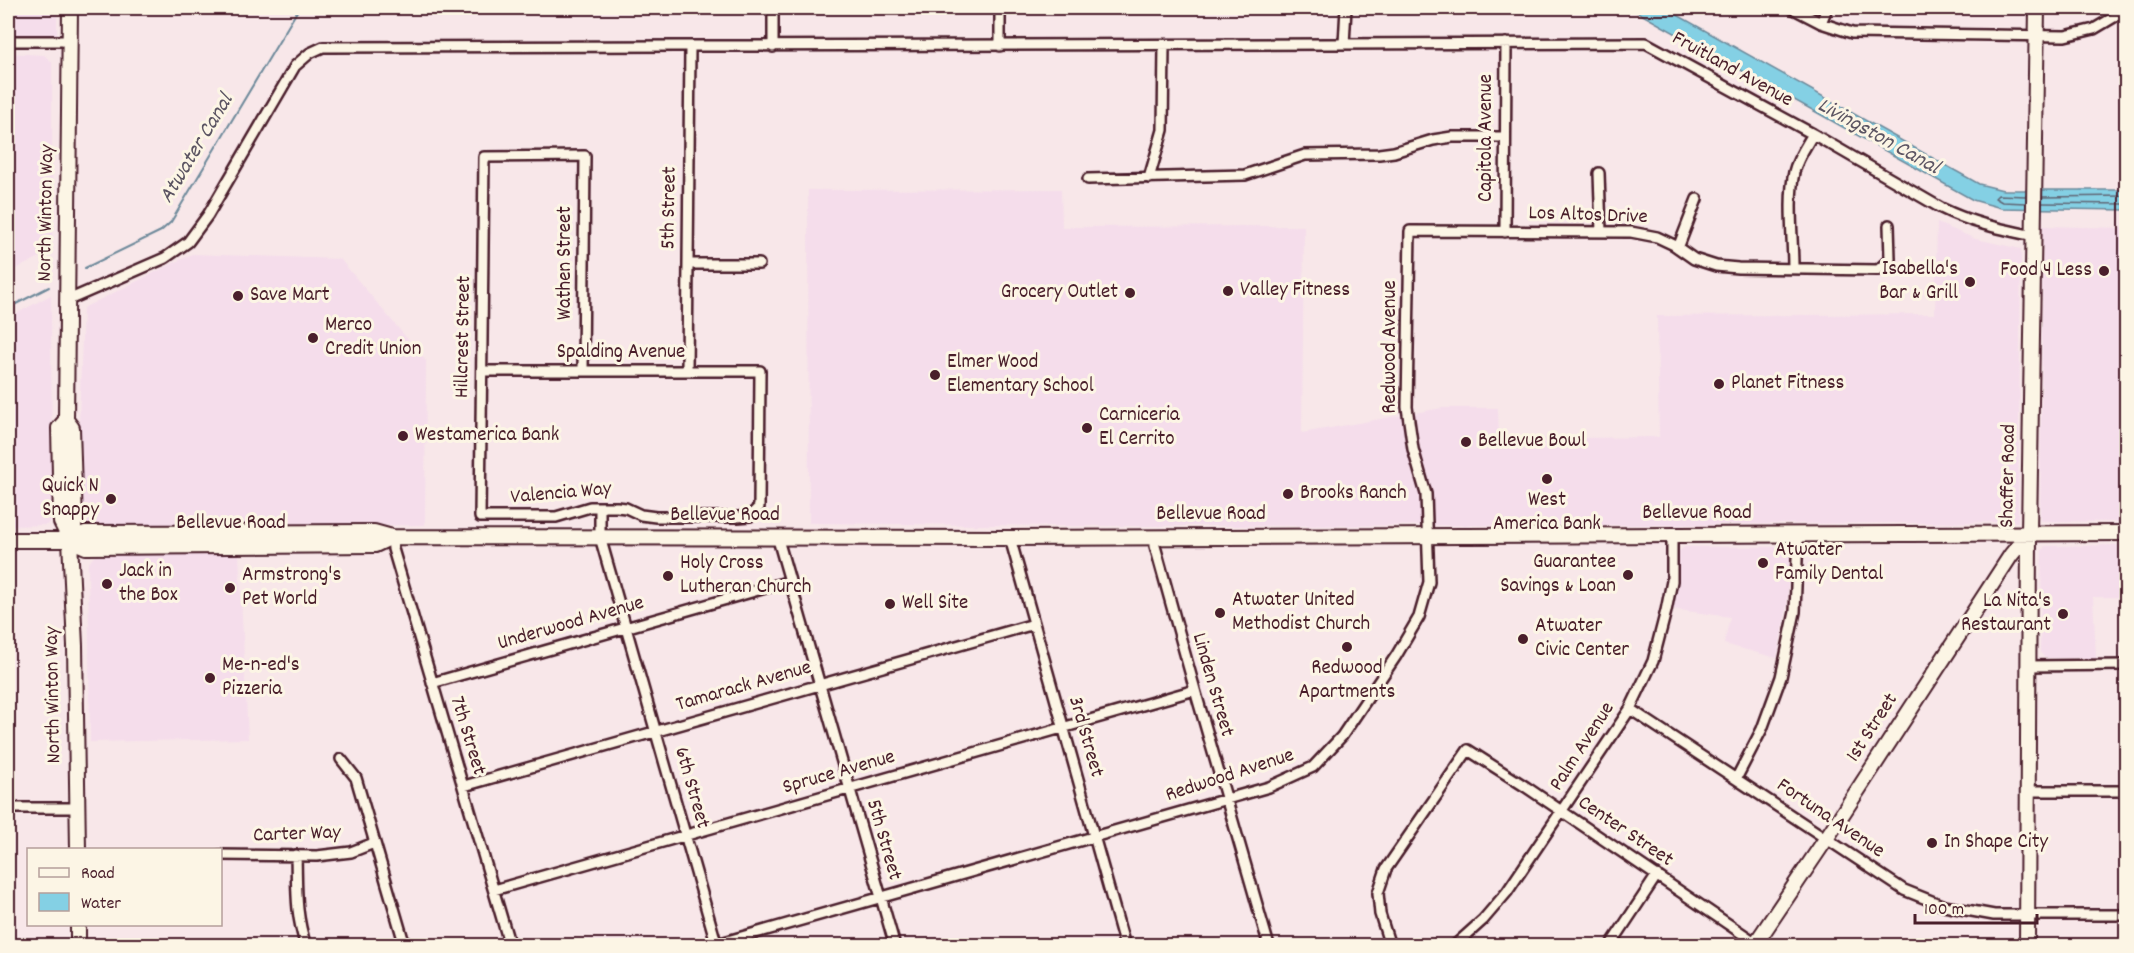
<svg xmlns="http://www.w3.org/2000/svg" width="2134" height="953" viewBox="0 0 2134 953" font-family="Dekko,sans-serif">
<rect width="100%" height="100%" fill="#f8e7e9"/>
<filter id="ink" filterUnits="userSpaceOnUse"><feTurbulence type="fractalNoise" baseFrequency=".0167" numOctaves="2"/><feDisplacementMap in="SourceGraphic" scale="12" xChannelSelector="R" yChannelSelector="G"/><feConvolveMatrix kernelMatrix="1 2 1 2 8 2 1 2 1" color-interpolation-filters="sRGB"/></filter>
<g filter="url(#ink)">
<path fill="#f5ddeb" d="M8,8h49v28h-49z
M8,53l36,2 8,7v189l-44,22z
M1061,189l1,38 242,-1 -2,207 140,-25h56l1,31 160,-2 -2,-121 278,-2 2,-91 39,16 45,10 -3,273 -357,3 -600,1 -252,-3 -1,-333z
M2043,226l83,2v294l-86,-1z
M192,254l148,5 86,102 -1,164 -334,4 -9,-11 -4,-68 5,-142z
M51,295l1,223 -5,7 -39,1v-208z
M2126,545v52h-33l3,61h-51l-5,-6 2,-101 3,-5z
M1685,547h101l4,7 -3,52 -10,52 -53,-14 6,-27 -58,-8 7,-58z
M96,554l143,1 9,184 -158,3 -2,-178z"/>
<path fill="#84d0e4" stroke="#6d899a" stroke-width="1.5" d="M1630,8h35l314,176 24,6h123v20l-125,-2 -28,-8z"/>
<g fill="none" stroke-linecap="round" stroke-linejoin="round">
<path stroke="#616675" stroke-width="1.5" d="M2042,197l84,-1
M2026,203l-24,-1 -7,-4 3,-3 28,1
M2042,203l84,1"/>
<path stroke="#6d899a" stroke-width="2" d="M85,268l76,-37 10,-9 128,-214
M8,308l41,-21"/>
<defs>
<path id="street" d="M1792,8l29,15 31,10 213,3 29,-7 32,-19
M1821,23l6,-15
M8,41h62
M1344,44l2,-36
M1000,46v-38
M773,47v-39
M1599,173l2,59
M1149,178l14,-48 1,-85
M1088,179l157,-4 60,-20 74,-1 15,-2 39,-12 19,-3h53
M1505,232l1,-189
M1678,248l19,-49
M688,264h71
M1793,268c0,-30 -5,-67 1,-96 3,-13 12,-26 19,-38
M66,301l99,-43 23,-16 20,-27 87,-149 15,-13 13,-6 1323,-4 167,91 128,74c30,15 60,21 93,28
M482,371h278l-1,136 -9,9 -12,1h-82l-15,-2 -15,-7 -9,-1h-27l-34,10h-76l4,-360 101,-1 -2,215
M687,371l3,-324
M600,507v30l117,409
M777,536l118,410
M392,537l1,12 117,397
M1155,537v9l40,144 74,256
M1010,538l115,408
M2028,666l98,-1
M432,683l358,-102
M1630,709l274,181 40,16 50,9h132
M341,759l15,19 49,168
M1736,779l26,-50 19,-52 14,-65 3,-78
M464,786l570,-162
M2028,791h98
M8,808h69
M220,855l97,1 34,-4 23,-9
M296,855c1,34 -1,58 10,91
M494,890l701,-200
M710,946l559,-159 44,-20 29,-31 54,-80 23,-39 10,-35 -3,-88 -13,-45 -6,-42 3,-176 221,1 26,5 17,8 20,14 22,7 22,2 140,2 12,-11 -1,-34
M1390,946l-10,-32 -2,-21 8,-24 82,-119 58,37 233,158
M1454,946l29,-26 24,-28 123,-183 23,-48 13,-50 6,-30v-46
M1610,946l47,-71"/>
<path id="secondary" d="M66,420l6,8 3,94 -5,18 5,106 3,204
M8,540h62l16,7 289,-2 17,-8
M70,540l15,-7 289,-1 18,5 618,1 1116,-5
M70,540l-9,-18 -2,-94 7,-8 4,-412
M78,924v22
M1754,946l72,-107 185,-284 18,-22
M2027,946l2,-413 8,-525"/>
</defs>
<use href="#street" stroke="#4a1f2b" stroke-width="14"/>
<use href="#secondary" stroke="#4a1f2b" stroke-width="18"/>
<use href="#street" stroke="#fcf5e5" stroke-width="9"/>
<use href="#secondary" stroke="#fcf5e5" stroke-width="14"/>
</g>
</g>
<g fill="#4a1f2b" stroke="#fcf5e5" stroke-width="2">
<circle cx="2104" cy="271" r="6"/>
<circle cx="1970" cy="282" r="6"/>
<circle cx="1228" cy="291" r="6"/>
<circle cx="1130" cy="293" r="6"/>
<circle cx="238" cy="296" r="6"/>
<circle cx="313" cy="338" r="6"/>
<circle cx="935" cy="375" r="6"/>
<circle cx="1719" cy="384" r="6"/>
<circle cx="1087" cy="428" r="6"/>
<circle cx="403" cy="436" r="6"/>
<circle cx="1466" cy="442" r="6"/>
<circle cx="1547" cy="479" r="6"/>
<circle cx="1288" cy="494" r="6"/>
<circle cx="111" cy="499" r="6"/>
<circle cx="1763" cy="563" r="6"/>
<circle cx="1628" cy="575" r="6"/>
<circle cx="668" cy="576" r="6"/>
<circle cx="107" cy="584" r="6"/>
<circle cx="230" cy="588" r="6"/>
<circle cx="890" cy="604" r="6"/>
<circle cx="1220" cy="613" r="6"/>
<circle cx="2063" cy="614" r="6"/>
<circle cx="1523" cy="639" r="6"/>
<circle cx="1347" cy="647" r="6"/>
<circle cx="210" cy="678" r="6"/>
<circle cx="1932" cy="843" r="6"/>
</g>
<g text-anchor="middle" dominant-baseline="central" stroke-width="6" stroke-linejoin="round" paint-order="stroke">
<g font-size="21" fill="#4a1f2b" stroke="#fcf5e5">
<text transform="translate(1732 70) rotate(29)">Fruitland Avenue</text>
<text transform="translate(1487 138) rotate(-90)">Capitola Avenue</text>
<text transform="translate(670 208) rotate(-89)">5th Street</text>
<text transform="translate(47 213) rotate(-89)">North Winton Way</text>
<text transform="translate(1588 216) rotate(2)">Los Altos Drive</text>
<text transform="translate(566 263) rotate(-90)">Wathen Street</text>
<text transform="translate(464 337) rotate(-89)">Hillcrest Street</text>
<text transform="translate(1391 347) rotate(-90)">Redwood Avenue</text>
<text x="621" y="353">Spalding Avenue</text>
<text transform="translate(2009 476) rotate(-89)">Shaffer Road</text>
<text transform="translate(561 494) rotate(-5)">Valencia Way</text>
<text x="1697" y="514">Bellevue Road</text>
<text x="1211" y="515">Bellevue Road</text>
<text x="725" y="516">Bellevue Road</text>
<text x="231" y="524">Bellevue Road</text>
<text transform="translate(571 624) rotate(-16)">Underwood Avenue</text>
<text transform="translate(1212 685) rotate(74)">Linden Street</text>
<text transform="translate(744 687) rotate(-16)">Tamarack Avenue</text>
<text transform="translate(54 695) rotate(-91)">North Winton Way</text>
<text transform="translate(1873 728) rotate(-57)">1st Street</text>
<text transform="translate(467 736) rotate(73)">7th Street</text>
<text transform="translate(1085 737) rotate(74)">3rd Street</text>
<text transform="translate(1583 747) rotate(-57)">Palm Avenue</text>
<text transform="translate(839 773) rotate(-16)">Spruce Avenue</text>
<text transform="translate(1230 776) rotate(-18)">Redwood Avenue</text>
<text transform="translate(691 788) rotate(74)">6th Street</text>
<text transform="translate(1830 819) rotate(34)">Fortuna Avenue</text>
<text transform="translate(1625 832) rotate(34)">Center Street</text>
<text transform="translate(297 835) rotate(-2)">Carter Way</text>
<text transform="translate(883 840) rotate(74)">5th Street</text>
</g>
<g font-size="21" fill="#4a1f2b" stroke="#fcf5e5" text-anchor="start">
<text x="1958" y="270" text-anchor="end">Isabella's<tspan x="1958" dy="24">Bar &amp; Grill</tspan></text>
<text x="2092" y="271" text-anchor="end">Food 4 Less</text>
<text x="1240" y="291">Valley Fitness</text>
<text x="1118" y="293" text-anchor="end">Grocery Outlet</text>
<text x="250" y="296">Save Mart</text>
<text x="325" y="326">Merco<tspan x="325" dy="24">Credit Union</tspan></text>
<text x="947" y="363">Elmer Wood<tspan x="947" dy="24">Elementary School</tspan></text>
<text x="1731" y="384">Planet Fitness</text>
<text x="1099" y="416">Carniceria<tspan x="1099" dy="24">El Cerrito</tspan></text>
<text x="415" y="436">Westamerica Bank</text>
<text x="1478" y="442">Bellevue Bowl</text>
<text x="99" y="487" text-anchor="end">Quick N<tspan x="99" dy="24">Snappy</tspan></text>
<text x="1300" y="494">Brooks Ranch</text>
<text x="1547" y="501" text-anchor="middle">West<tspan x="1547" dy="24">America Bank</tspan></text>
<text x="1775" y="551">Atwater<tspan x="1775" dy="24">Family Dental</tspan></text>
<text x="1616" y="563" text-anchor="end">Guarantee<tspan x="1616" dy="24">Savings &amp; Loan</tspan></text>
<text x="680" y="564">Holy Cross<tspan x="680" dy="24">Lutheran Church</tspan></text>
<text x="119" y="572">Jack in<tspan x="119" dy="24">the Box</tspan></text>
<text x="242" y="576">Armstrong's<tspan x="242" dy="24">Pet World</tspan></text>
<text x="1232" y="601">Atwater United<tspan x="1232" dy="24">Methodist Church</tspan></text>
<text x="2051" y="602" text-anchor="end">La Nita's<tspan x="2051" dy="24">Restaurant</tspan></text>
<text x="902" y="604">Well Site</text>
<text x="1535" y="627">Atwater<tspan x="1535" dy="24">Civic Center</tspan></text>
<text x="222" y="666">Me-n-ed's<tspan x="222" dy="24">Pizzeria</tspan></text>
<text x="1347" y="669" text-anchor="middle">Redwood<tspan x="1347" dy="24">Apartments</tspan></text>
<text x="1944" y="843">In Shape City</text>
</g>
<g font-size="22" font-style="italic" fill="#5b5462" stroke="#fcf5e5">
<text transform="translate(1878 137) rotate(29)">Livingston Canal</text>
<text transform="translate(197 149) rotate(-59)">Atwater Canal</text>
</g>
</g>
<rect width="2134" height="953" fill="none" stroke="#fcf5e5" stroke-width="30"/>
<rect x="15" y="15" width="2104" height="923" fill="none" stroke="#4a1f2b" stroke-width="2" filter="url(#ink)"/>
<rect x="27" y="848" width="195" height="78" fill="#fcf5e5" stroke="#b59f9b" stroke-width="1.5"/>
<rect x="39" y="868" width="30" height="9" fill="#fcf5e5" stroke="#b59f9b" stroke-width="1.5"/>
<text x="81" y="878" font-size="18" fill="#4a1f2b">Road</text>
<rect x="39" y="893" width="30" height="18" fill="#84d0e4" stroke="#b59f9b" stroke-width="1.5"/>
<text x="81" y="908" font-size="18" fill="#4a1f2b">Water</text>
<path d="M1915 914v9h122v-9" fill="none" stroke="#4a1f2b" stroke-width="3"/>
<text x="1924" y="914" font-size="18" fill="#4a1f2b" stroke="#fcf5e5" stroke-width="4.5" paint-order="stroke">100 m</text>
</svg>
